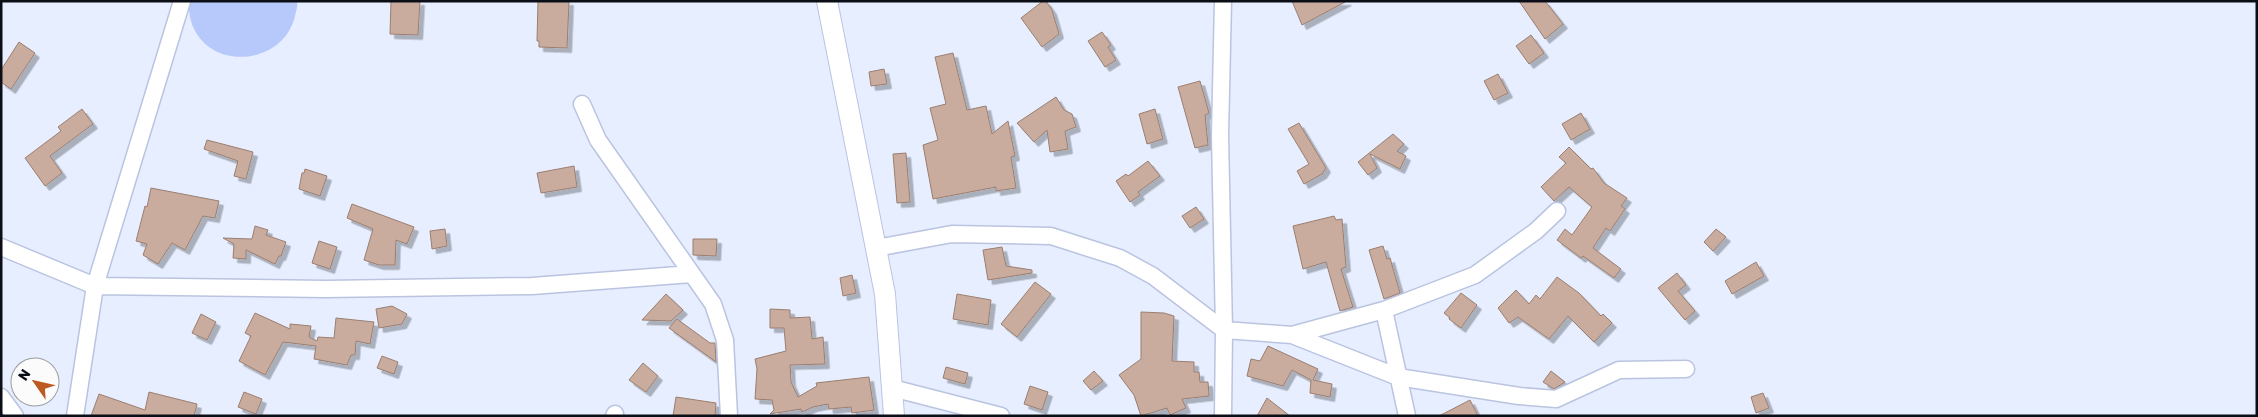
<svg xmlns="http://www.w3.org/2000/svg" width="2258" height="417" viewBox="0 0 2258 417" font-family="Rubik,sans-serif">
<defs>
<filter id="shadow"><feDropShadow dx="4.5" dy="4.5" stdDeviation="0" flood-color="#0004"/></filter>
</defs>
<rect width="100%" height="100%" fill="#e7eeff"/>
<path fill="#b7c9fb" d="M188,1h109c1,6 -1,10 -2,15 -12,51 -89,56 -104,5 -2,-6 -2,-14 -3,-20z"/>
<path fill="#caac9e" stroke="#9a7e70" filter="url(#shadow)" d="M391,1h29l-2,34 -28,-1z
M538,1h31l-2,47 -28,-1v-6h-2z
M1043,1h3l6,9 7,24 -17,13 -21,-29z
M1292,1h55l-45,24z
M1519,1h26l18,23 -18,15z
M1102,32l9,13 -3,2 8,13 -11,7 -17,-26z
M1531,35l13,18 -15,11 -13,-18z
M19,42l16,11 -24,36 -10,-7v-12z
M953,53l14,57 19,-4 6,28 16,-13 7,35 -4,1 5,31 -20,3v-4l-63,12 -10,-54 15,-5 -8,-32 16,-4 -11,-47z
M884,69l3,15 -16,2 -2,-14z
M1498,74l10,19 -14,7 -10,-19z
M1200,81l9,32 -4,2 3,30 -13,3 -17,-61z
M1056,97l8,13 8,4 4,13 -11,4 3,18 -18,3 -3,-22 -13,12 -17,-19z
M82,109l11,15 -43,32 12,17 -17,13 -20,-28 36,-27 -3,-4z
M1155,109l8,30 -16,5 -8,-30z
M1581,113l9,16 -19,11 -9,-16z
M1299,123l27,45 -4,6 -18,10 -7,-13 12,-7 -21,-35z
M1393,134l11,10 -7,7 9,5 -6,13 -30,-15 7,14 -9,7 -10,-13z
M207,140l46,12 -7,27 -12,-3 4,-15 -34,-12z
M1569,147l22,22 2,-1 11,15 23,15 -6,8 4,3 -15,22 -4,-3 -13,20 28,21 -7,9 -31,-22 -2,2 -24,-18 8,-11 7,6 20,-28 -23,-20 -15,14 -13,-14 25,-24 -7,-6z
M906,153l4,49 -13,1 -4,-49z
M1148,161l12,15 -22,16 2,3 -10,7 -14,-21 10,-7 2,2z
M574,166l3,21 -36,6 -4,-20z
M305,169l22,7 -7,20 -21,-7 3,-16h2z
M151,188l68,13 -4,17 -12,-2 -18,34 -13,-7 -14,21 -15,-9 4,-11 -11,-3 9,-35 2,1z
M352,204l62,23 -7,17 -11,-4 -1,25h-16l-15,-5 9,-31 -26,-11z
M1196,207l8,12 -14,9 -8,-12z
M1334,216l2,4 6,-1 4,48 -5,2 12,38 -13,4 -14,-49 -23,7 -10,-43z
M255,226l13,4 -2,5 20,7 -5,14h-2l-4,8 -29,-14v9l-13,-1 1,-14 -11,-6 29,1z
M445,229l2,17 -15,3 -2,-18z
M1716,229l10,8 -13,14 -9,-9z
M693,239h24l-1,17 -23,-1z
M319,241l18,6 -7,22 -18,-6z
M1383,246l4,13 3,-1 10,35 -16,6 -15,-49z
M1002,247l4,19 26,4v3l-44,7 -5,-30z
M1756,262l8,14 -32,18 -7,-13z
M1677,273l9,12 -8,6 17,20 -10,9 -27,-32z
M852,275l4,18 -13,3 -3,-18z
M1557,277l22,16 22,23 2,-2 9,9 -18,19 -26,-26 -19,23 -31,-22 -9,6 -11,-15 18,-18 13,14 7,-9 4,4z
M1035,282l16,12 -34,43 -16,-13z
M1461,293l16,12 -16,23 -12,-9 1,-1 -6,-5z
M666,294l17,16 -12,11 -29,-1z
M957,294l34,6 -3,25 -35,-6z
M392,306l15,8 -5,10 -23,4 -3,-19z
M770,309l20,1v8l20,-1 2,22 11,-2 2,27 -35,1 1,17 7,15 19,-11 -1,-3 53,-6 5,33 -22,3 -1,-6 -22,2 -1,-5 -15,3 -11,5 -1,-3 -31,5 4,-4 -2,-10 -17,-1 2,-30 -2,-10 31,-8 -2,-23h-14z
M1141,312l23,1 10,3 -2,45 22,1v10h5l1,10h8l1,14 -27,3 4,9 -16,7 -3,-7 -26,8 -7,-21 -15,-20 22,-16z
M255,313l35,16v-5l21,2 -2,11 8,4 1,-4 16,1 2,-20 38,4 -4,22 -14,-3 -1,14h-4l-4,10 -33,-6 2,-13 -33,-4 -18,33 -26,-14 12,-25 -6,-3z
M201,314l15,8 -9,18 -15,-7z
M677,319l33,24h5l1,19 -47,-34z
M1268,346l50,23 -5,11 19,4 -2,13 -20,-4 1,-13 -19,-10 -9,16 -36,-10 4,-17 9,2z
M382,356l16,6 -4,12 -17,-6z
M643,363l15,13 -12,16 -17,-12z
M946,367l22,6 -3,11 -22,-6z
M1094,371l9,10 -12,9 -8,-9z
M1551,371l14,11 -11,7 -11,-7z
M1030,386l18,6 -6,18 -18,-6z
M149,392l48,12 -3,12h-103l8,-22 46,16z
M244,392l18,7 -6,15 -18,-7z
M1763,393l6,15 -13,5 -5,-16z
M676,397l40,6 -1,13h-42z
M1267,398l23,18h-33z
M1470,400l8,16h-39z"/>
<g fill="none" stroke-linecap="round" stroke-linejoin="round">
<defs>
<path id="minor" d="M582,104l16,36 94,134
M1,247l94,39 231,3 206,-3 160,-12 21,30 12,36 4,76
M876,248l76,-14 99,2 69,22 33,18 71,54 -4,-195 3,-134
M1384,310l23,106
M1292,335l106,42 121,19 37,3 63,-29 67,-1
M892,388l109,28
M1,397l14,19
M75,416l20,-130 87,-285
M614,416l1,-2
M1223,416l1,-86 68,5 92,-25 91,-35 61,-44 21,-20"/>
<path id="tertiary" d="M827,1l58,293 9,122"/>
</defs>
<use href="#minor" stroke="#bac4e0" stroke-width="19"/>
<use href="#tertiary" stroke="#bac4e0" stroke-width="22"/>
<use href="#minor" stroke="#fff" stroke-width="16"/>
<use href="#tertiary" stroke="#fff" stroke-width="20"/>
</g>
<rect width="2258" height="417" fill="none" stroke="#0b0e17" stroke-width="5"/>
<g transform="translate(35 382) rotate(304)"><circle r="24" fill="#fbfbfb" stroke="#9b9ca0"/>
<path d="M0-4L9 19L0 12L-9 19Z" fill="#bd5a21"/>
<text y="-8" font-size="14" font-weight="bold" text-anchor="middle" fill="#0b0e17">N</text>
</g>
</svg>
